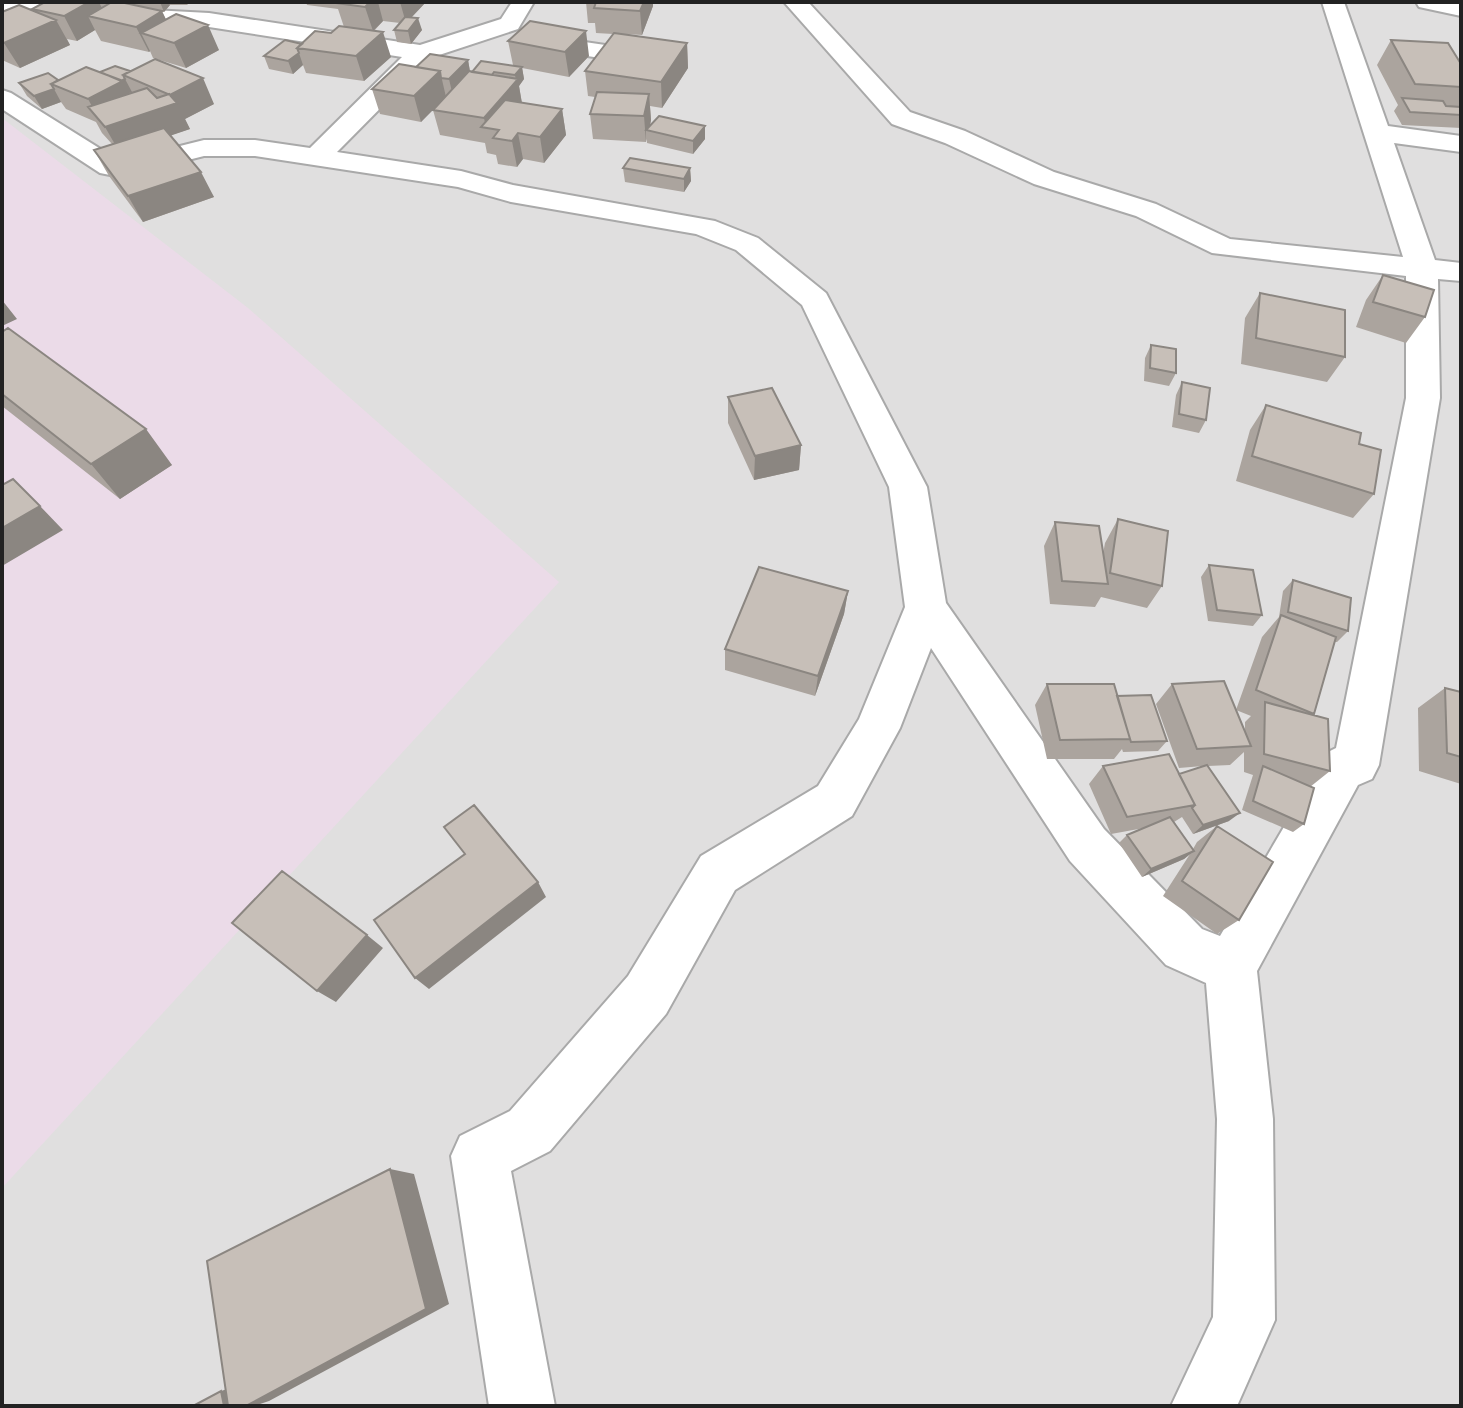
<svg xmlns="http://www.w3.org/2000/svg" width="1463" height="1408" viewBox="0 0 1463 1408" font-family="'Alegreya Sans',sans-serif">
<rect width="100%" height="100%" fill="#f2efe9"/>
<path fill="#e0dfdf" d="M2,2h1459v1404h-1459z"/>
<path fill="#ebdbe8" d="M2,118l246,190 311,274 -557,606z"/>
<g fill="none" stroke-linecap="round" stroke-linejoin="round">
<defs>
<path id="minor" d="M2,2l207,11 211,32 81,-26 11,-17h22l-16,27 -88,29 -93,94 124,19 52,14 202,36 43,17 68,55 101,194 19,116 158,226 98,100 18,7 108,-184 8,-4 70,-350v-122l-194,-23 -76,-37 -102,-32 -89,-41 -53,-19 -108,-122h24l102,110 55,19 89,41 102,32 74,35 173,18 -81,-255h22l44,124 73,10v16l-67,-9 41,117 26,3v18l-23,-2 2,119 -61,367 -7,14 -14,6 -101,186 16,148 2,201 -38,86h-66l42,-89 4,-198 -11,-136 -40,-18 -96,-104 -139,-213 -31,80 -48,88 -117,74 -69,124 -116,137 -39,20 44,235h-66l-38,-250 9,-20 50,-25 118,-135 73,-120 117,-70 41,-67 46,-112 -16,-120 -87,-182 -66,-55 -40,-16 -185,-32 -53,-15 -203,-31h-51l-60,15 -34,4 -10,-2 -98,-64v-19l9,3 104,65 29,-3 60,-15h51l55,8 92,-91 -193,-30 -207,-13z
M1416,2h45v14l-42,-9z
M530,34l130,19 9,2 3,5 -3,5 -9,2 -139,-21 -3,-5 3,-5z"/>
</defs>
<use href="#minor" stroke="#a9a9a9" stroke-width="4"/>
<use href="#minor" fill="#fff" fill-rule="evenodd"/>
</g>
<path fill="#aba49e" d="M14,2h176l-3,3h-17l-6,7h-2l4,8 53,30 -33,18 -33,-10 -3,-7 -1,1 -48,-11 -6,-11 -18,11 -10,-2 3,6 -50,23 -18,-8v-48l31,-1 -1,-2 11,-6z
M306,2h120l-14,15 10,13 -11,14 -14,-2 -3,-12 6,-7 -17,-2 -9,10 17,26 -27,24 -58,-8 -3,-8 -10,9 -24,-5 -5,-13 67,-23 13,-6 -6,-18 -31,-4z
M586,2h67v4l-11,29 -17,-1 62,9 1,25 -26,40 -12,-2 1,14 -1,6h55v13l-12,15 -46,-11v-4l-1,3 -53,-3 -3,-25 5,-17 -7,-1 -3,-25 28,-37 -17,-1 -1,-10h-7z
M1391,40l70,24v64l-59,-3 -8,-14 4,-6 -21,-40z
M508,41l81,15 -20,21 -47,-9 2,11 -5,7 3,17 40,6 4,26 -22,28 -21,-4 -6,8 -19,-3 -2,-9 -9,-2 -2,-10 -45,-8 -7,-25 6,-7 -18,19 -41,-8 -8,-25 44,-22 52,-7 2,11 43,-6z
M115,66l99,38 -29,15 5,10 -19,6 43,62 -71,25 -34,-46 -15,-26 18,-6 -10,-11 -6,-11 -30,-13 -5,-7 -19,7 -15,-13 -8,-13 39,-3 42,-8z
M623,168h67l1,13 -7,11 -59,-10z
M1383,275l42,42 -19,26 -50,-16 10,-27z
M1260,293l85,64 -18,25 -86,-18 4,-46z
M2,332l170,133 -52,34 -118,-93z
M1151,345l25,28 -7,13 -25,-5 1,-23z
M1182,382l24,38 -7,13 -27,-6 4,-32z
M728,397l73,48 -2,25 -45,10 -26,-57z
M1266,405l93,39 15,50 -21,24 -117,-37 14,-51z
M1118,519l44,67 -15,22 -46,-11 -6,10 -45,-3 -6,-58 11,-24 48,32 2,-11z
M1209,565l53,50 -9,11 -45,-5 -7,-44z
M1293,580l55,51 -11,11h-2l-21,72 16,57 -20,16 -6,37 -11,8 -51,-22 11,-35 -9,-3v-20l-14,13 -22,1 21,55 -36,13 -11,-17 -8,5 19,27 4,-7 20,-16 22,94 -22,14 -54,-38 27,-42 -6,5 -42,18 -23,-34 8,-8 17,-7 -33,6 -22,-50 14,-18 76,8 24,-8 -24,2 -23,-64 16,-20 73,48v-10l6,-6 -15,-6 26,-73 17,-20 4,-26z
M848,591l-4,23 -29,82 -90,-26v-21z
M1047,684l70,12 50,45 -9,10 -35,1 -1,-3 -8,10h-67l-12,-54z
M1445,688l16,4v92l-42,-13 -1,-63z"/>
<path fill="#8b8681" d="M89,2h10l9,19 -20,-5 7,14 -18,11 -13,-25z
M160,2h8l2,3 -6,7z
M370,2h8l5,19 -10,10 -8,-24z
M400,2h26l-20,21z
M644,2h9v4l-11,29 -2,-24z
M162,11l12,25 -33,-3 9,18 -1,1 -13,-25z
M418,18l4,12 -11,14 -3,-13z
M56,20l14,25 -50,23 -16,-25z
M208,25l11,25 -33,18 -12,-25z
M586,31l3,25 -20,21 -4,-25z
M383,32l8,25 -27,24 -8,-25z
M687,43l1,25 -26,40 -1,-26z
M299,53l4,12 -10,9 -5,-13z
M468,60l2,12 -18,20 -3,-13z
M522,67l2,12 -5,7 3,18 -23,26 -13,-2 -2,-10 32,-37 -1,-6z
M440,71l6,26 -25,25 -7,-26z
M203,78l11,26 -29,15 5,10 -70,24 -15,-26 70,-23 -5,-9z
M125,79l7,13 -3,1 8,14 -37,14 -12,-22z
M54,89l7,13 -19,7 -8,-13z
M649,94l2,26 -2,10h-3v12l-2,-26z
M562,109l4,26 -22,28 -4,-26z
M705,126v13l-12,15v-13z
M518,133l5,26 -6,8 -5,-26z
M690,168l1,13 -7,11v-13z
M201,172l13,25 -71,25 -15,-26z
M2,300l15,19 -15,7z
M146,429l26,36 -52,34 -29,-35z
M801,445l-2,25 -45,10 1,-24z
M40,506l23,24 -61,36v-38z
M848,591l-4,23 -29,82 3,-20z
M1240,813l-11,8 -36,13 10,-9z
M1194,851l-10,8 -42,18 9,-8z
M538,882l8,15 -117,92 -14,-11z
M367,935l16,13 -47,54 -19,-11z
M390,1169l24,5 35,130 -180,97 -15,5h-30l-3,-15 28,-9z"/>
<path fill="#c7bfb8" stroke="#8b8681" stroke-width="2" d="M45,2h44l-25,14 -32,-7z
M112,2h8l42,9 -26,16 -48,-11z
M337,2h33l-5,5 -29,-4z
M596,2h48l-4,9 -46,-3z
M19,5l37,15 -52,23 -2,-1v-30z
M176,14l32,11 -34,18 -33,-10z
M405,17l13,1 -10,13 -14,-1z
M530,21l56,10 -21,21 -57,-11z
M339,26l44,6 -27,24 -59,-8 18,-17 16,2z
M614,33l73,10 -26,39 -76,-11z
M285,40l17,4 -5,4 2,5 -11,8 -24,-5z
M1391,40l57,3 13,21v23l-46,-3z
M430,54l38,6 -19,19 -8,-1 -1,-7 -24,-4z
M155,59l48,19 -33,17 -47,-20z
M481,61l41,6 -7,8 -21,-3 -2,3 -20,-3z
M399,64l41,7 -26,25 -42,-7z
M115,66l15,5 -7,4 2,4 -4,2 -21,-9z
M86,67l37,14 -35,18 -37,-15z
M469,71l49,8 -34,39 -51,-8z
M48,73l10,7 -7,4 3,5 -20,7 -15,-13z
M147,88l10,10 12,-4 8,9 -72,24 -17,-20z
M597,92l52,2 -5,22 -54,-2z
M1402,98l41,3 3,5 15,1v8l-51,-3z
M505,100l57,9 -22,28 -22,-4 -6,8 -19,-3 6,-8 -18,-3z
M659,116l46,10 -12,15 -47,-11z
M164,128l37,44 -73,24 -34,-46z
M630,158l60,10 -6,11 -61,-11z
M1383,275l51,15 -9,27 -52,-15z
M1260,293l85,17v47l-89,-19z
M8,328l138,101 -55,35 -89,-70v-62z
M1151,345l25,4v24l-26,-5z
M1182,382l28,6 -4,32 -27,-6z
M772,388l29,57 -46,11 -27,-59z
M1266,405l95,28 -2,11 22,6 -7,44 -122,-38z
M13,479l27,27 -38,22v-43z
M1118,519l50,12 -6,55 -52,-13z
M1055,522l44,4 9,58 -46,-3z
M1209,565l44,5 9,45 -45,-5z
M759,567l89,24 -30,85 -93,-27z
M1293,580l58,18 -3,33 -60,-19z
M1281,615l55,22 -22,77 -58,-24z
M1224,681l27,65 -54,3 -25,-65z
M1047,684h67l16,55 -70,1z
M1445,688l16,4v65l-14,-4z
M1151,695l16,46 -36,1 -14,-46z
M1265,702l63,17 2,52 -66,-17z
M1169,754l26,51 -68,12 -24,-51z
M1207,765l33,48 -37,12 -11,-17 3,-3 -16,-31z
M1263,766l51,22 -10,36 -51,-23z
M474,805l64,77 -123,96 -41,-58 91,-66 -21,-27z
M1170,817l24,34 -43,18 -24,-34z
M1217,826l56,36 -34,58 -57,-39z
M282,871l85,64 -50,56 -85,-68z
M390,1169l36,140 -180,97h-18l-21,-145z
M221,1391l3,15h-31z"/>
<rect width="1463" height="1408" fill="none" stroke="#222222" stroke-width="8"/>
</svg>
